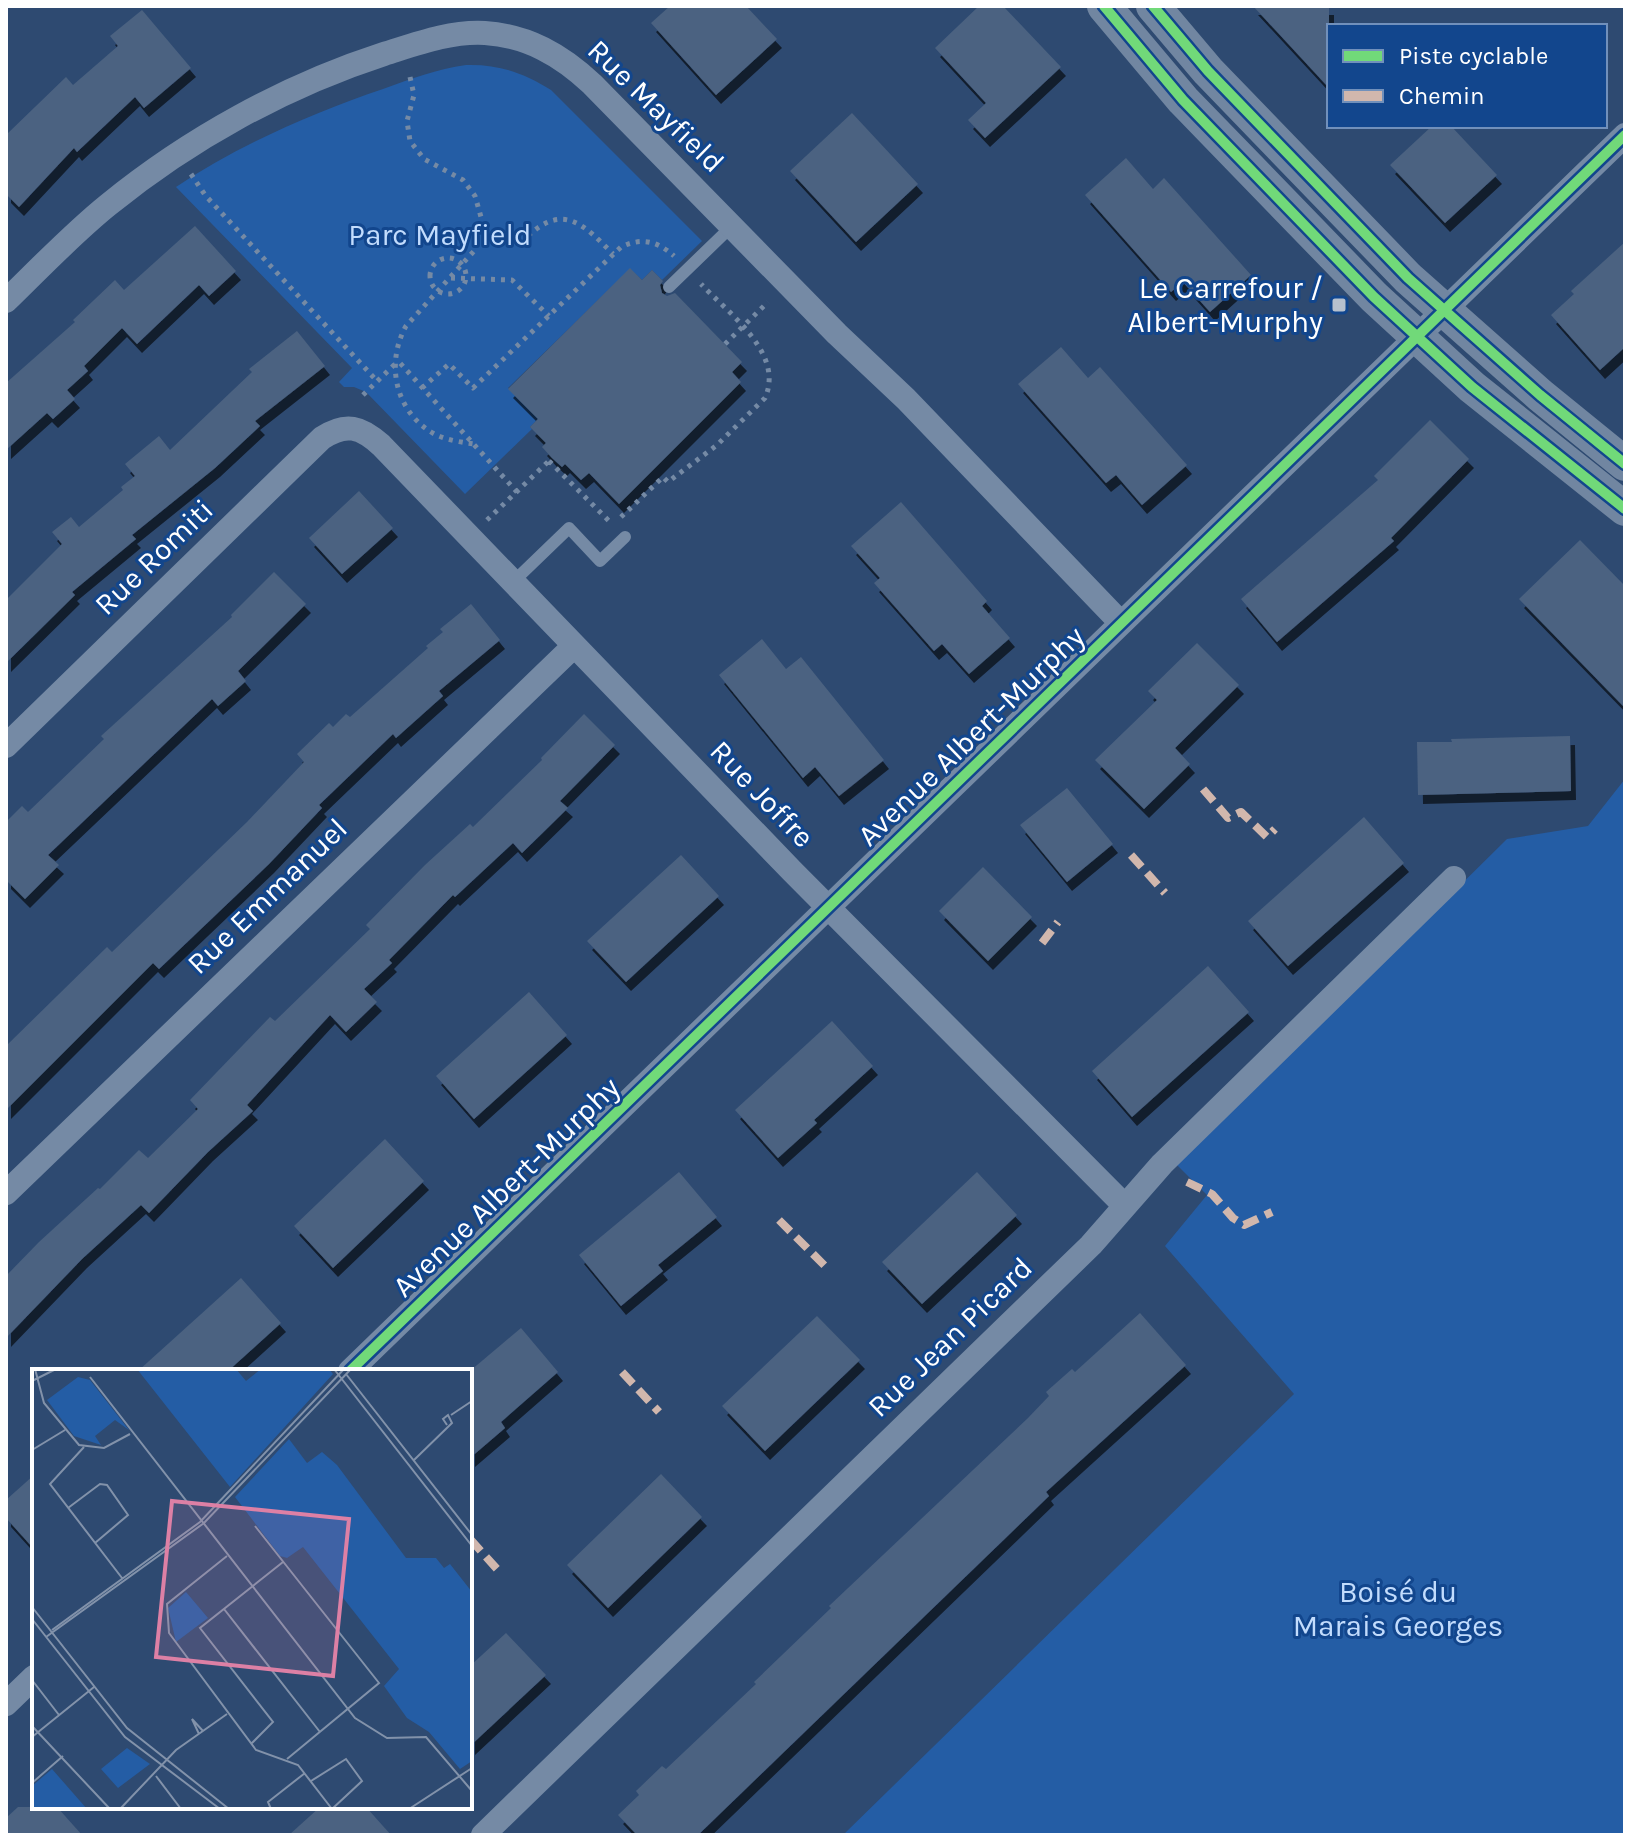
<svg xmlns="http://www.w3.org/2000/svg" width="1631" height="1841" viewBox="0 0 1631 1841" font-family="Karla,sans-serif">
<defs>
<filter id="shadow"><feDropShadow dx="5" dy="9" stdDeviation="0" flood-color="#0009"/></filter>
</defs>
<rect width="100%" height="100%" fill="#2e4a71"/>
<path fill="#245da5" d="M466,65c33,-1 58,8 85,25l151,151 -40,39 -10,-10 -10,10 -12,-11 -122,119 30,31 -8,8 2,2 -67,65 -99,-102 -12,-5h-10l-5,-5 13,-14 -176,-181c63,-42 136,-74 207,-98 28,-10 54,-20 83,-24z
M1625,779v1056h-782l451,-441 -129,-148 42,-51 -30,-30 330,-326 81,-13z"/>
<path fill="#4b6281" filter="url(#shadow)" d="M670,6h76l31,33 -61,56 -65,-72z
M979,6h24l58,61 -76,71 -17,-18 18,-17 -51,-55z
M1253,6h76v82z
M142,10l49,58 -47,40 -9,-11 -58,55 -3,-4 -55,59 -13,-13v-59l60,-58 7,8 45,-39 -8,-10z
M852,113l66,71 -62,58 -66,-71z
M1432,126h19l46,49 -52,48 -55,-58z
M1126,158l27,31 11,-11 87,97 -41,37 -27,-30 -12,10 -86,-97z
M195,226l41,45 -27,25 -10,-11 -62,59 -15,-16 -38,38 4,5 -21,19 8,9 -22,20 -6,-6 -41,37v-67l69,-61 -2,-2 42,-40 9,10z
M1625,242v105l-25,23 -49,-55 23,-21 -3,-3z
M630,268l12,12 10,-10 11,11 -3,4 2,8 5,3 8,-3 67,69 -10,10 9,10 -122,122 -30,-31 -8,7 -16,-16 -3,3 -10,-9 -10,-11 4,-4 -16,-16 8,-8 -30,-30z
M297,331l28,35 -70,55 5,5 -45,42 -83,67 4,4 -64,53 3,3 -69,68v-63l56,-56 -10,-12 19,-15 8,10 44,-37 -2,-3 14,-11 -10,-12 34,-28 11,14 82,-78 -3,-3z
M1061,347l27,31 12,-11 87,98 -45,40 -26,-30 -10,8 -88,-99z
M1430,420l39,39 -78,79 3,3 -117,101 -36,-43 137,-119 -4,-4z
M359,491l34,37 -51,46 -33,-36z
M901,502l86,99 -5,5 28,32 -41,36 -27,-30 -8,7 -60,-68 6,-5 -29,-32z
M1580,540l45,46v122l-106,-109z
M274,572l32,32 -68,67 8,10 -28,25 -6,-7 -164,156 11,10 -34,34 -19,-19v-58l16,-16 6,6 76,-73 -3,-3 131,-119 -1,-2z
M471,604l29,36 -61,51 4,5 -47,42 -3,-4 -74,71 3,3 -53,56 -110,105 -6,-6 -147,147v-64l101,-99 5,5 135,-130 57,-60 -7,-8 32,-31 4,4 13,-13 4,3 78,-69 -2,-2 17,-14 -3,-3z
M762,639l24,30 15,-12 83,103 -45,36 -24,-29 -12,11 -84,-103z
M1197,643l42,42 -64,63 15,16 -46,45 -49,-49 62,-60 -9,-9z
M584,714l31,31 -55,56 8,7 -46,45 -9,-10 -58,54 -2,-2 -64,65 3,3 -28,26 13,13 -31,30 -16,-17 -83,90 6,6 -45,41 -59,61 -8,-8 -59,54 -76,79v-62l33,-34 59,-54 2,1 39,-39 9,8 50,-49 -8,-9 80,-83 5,4 95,-92 -4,-4 59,-60 45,-41 3,3 69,-67 -1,-2z
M1570,736l1,55 -153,4 -1,-53h35l-1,-3z
M1067,788l46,56 -46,38 -47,-57z
M1364,817l40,46 -116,103 -40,-45z
M681,855l38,41 -93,86 -39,-41z
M983,867l49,50 -44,44 -49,-50z
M1208,966l41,46 -117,105 -40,-46z
M529,992l38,43 -93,84 -38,-43z
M832,1021l41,45 -59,54 3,3 -39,35 -43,-48z
M385,1139l39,42 -91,87 -39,-42z
M679,1172l38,45 -59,48 5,6 -42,35 -42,-51z
M977,1172l40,43 -95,89 -40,-42z
M241,1278l40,45 -53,48h-90z
M1140,1313l46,52 -140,127 3,4 -351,339h-61l-19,-20 21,-20 -3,-4 26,-25 4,3 90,-85 -2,-2 77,-74 -2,-2 199,-188 21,-22 -3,-4 26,-23 3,3z
M817,1316l43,44 -95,91 -43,-45z
M521,1328l37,44 -57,50 4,6 -35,30v-87z
M661,1474l41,43 -94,91 -41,-43z
M34,1475v74l-28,-31v-18z
M506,1633l40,42 -76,71v-80z
M18,1807h39l25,28h-76v-17z
M320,1807h46l25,28h-102z"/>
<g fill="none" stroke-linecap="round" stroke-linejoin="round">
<path stroke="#758aa5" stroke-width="5" stroke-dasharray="4 6" stroke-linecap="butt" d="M410,77l4,18 -7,26 3,20 14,18 39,21 12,16 6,21 -7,34 -68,75c-20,36 -12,83 25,106 13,8 29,10 43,12
M191,174l14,21 172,186
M528,236c36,-34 57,-10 85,18
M430 276a18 18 0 1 1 36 0a18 18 0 1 1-36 0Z
M451,278l61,2 37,36
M725,344l43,-42
M422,388l27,-24 24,24 148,-141c21,-10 36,-6 53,9
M363,395l31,-30 6,-2 117,129
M549,461l62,62
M621,517l42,-40 5,5 49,-37 48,-47c20,-45 -37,-85 -64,-114
M487,520l65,-62"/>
<path stroke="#758aa5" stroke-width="12" d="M669,287l63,-61
M513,582l56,-54 31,33 25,-24"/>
<path stroke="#758aa5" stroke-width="24" d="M6,301c33,-32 66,-67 102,-96 81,-66 177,-119 276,-151 32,-10 66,-23 101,-21 43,3 76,22 107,51l245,250 69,65 215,224
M6,746l316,-308c24,-16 39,-11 59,7l411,426 333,335
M6,1193l568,-547
M350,1371l1275,-1236
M6,1704l28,-27
M483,1835l608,-590 71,-81 292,-286"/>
<path stroke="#7186a1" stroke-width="34" d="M1104,6l79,94 191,197 98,90 153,122
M1153,6l55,65 200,207 132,117 85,69"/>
<path stroke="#d1b7ad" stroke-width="8" stroke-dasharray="16 8" stroke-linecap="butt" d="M1203,789l25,29 13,-6 26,25 8,-8
M1131,855l34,38
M1042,943l16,-21
M1187,1182l25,12 21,24 11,7 28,-13
M779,1220l49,49
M622,1372l37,40
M470,1539l27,30"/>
<defs>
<path id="cycleway" d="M1104,6l79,94 191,197 98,90 153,122
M1153,6l55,65 200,207 132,117 85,69
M350,1371l1275,-1236"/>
</defs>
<use href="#cycleway" stroke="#12468d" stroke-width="15"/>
<use href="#cycleway" stroke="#71d979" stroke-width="10"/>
</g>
<rect fill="#b6c0cd" stroke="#12468d" stroke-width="3" x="1331" y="297" width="16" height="16" rx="4"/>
<g text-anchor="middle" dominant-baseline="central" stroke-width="6" stroke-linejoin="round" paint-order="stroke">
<g font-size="30" fill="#fff" stroke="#12468d">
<text transform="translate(656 106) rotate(44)">Rue Mayfield</text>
<text transform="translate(154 557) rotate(-44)">Rue Romiti</text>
<text transform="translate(971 736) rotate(-44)">Avenue Albert-Murphy</text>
<text transform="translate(762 794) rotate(46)">Rue Joffre</text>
<text transform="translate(267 896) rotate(-44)">Rue Emmanuel</text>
<text transform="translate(506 1187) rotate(-44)">Avenue Albert-Murphy</text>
<text transform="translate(950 1337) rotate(-44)">Rue Jean Picard</text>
</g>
<g font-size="30" fill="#c2dcfd" stroke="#12468d">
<text x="440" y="235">Parc Mayfield</text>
<text x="1398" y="1592">Boisé du<tspan x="1398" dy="34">Marais Georges</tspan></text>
</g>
<g font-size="30" fill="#fff" stroke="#12468d" text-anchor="end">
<text x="1323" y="288">Le Carrefour /<tspan x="1323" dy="34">Albert-Murphy</tspan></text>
</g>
</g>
<g transform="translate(32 1369)">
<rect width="440" height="440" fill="#2e4a71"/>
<path d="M105,0h99l10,12 15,-12h68l4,5 -103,113zM46,8l12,3 39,50 -14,-10 -20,16 6,9 -27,-9 -27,-36zM257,70l18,24 15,-11 15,13 69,93h30l8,10 6,-4 22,28v169l-12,8 -31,-37 -22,-14 -23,-32 15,-17 -96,-122 -16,11 -7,-2 -45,-59zM154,223l22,26 -32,24 -8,-34zM95,379l23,16 -32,24 -17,-19zM20,400l35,40h-55v-23z" fill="#245da5"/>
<path fill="none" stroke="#8292aa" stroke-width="2" d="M3,0l9,34 35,42 25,3 26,-14M302,0l138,177M314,5l126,161M58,8l265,341 32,20 39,-1 46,54M0,12l24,-12M419,46l21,-14M52,78l-34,37 72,94M0,81l33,-20M382,91l38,-37 -4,-8 -5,4 4,6M36,139l32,-24 7,1 21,30 -33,28M223,157l124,157 -92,76M195,187l-60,48 2,29 87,117 42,15 34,44M0,238l95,121 102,81M192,240l96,123M0,250l93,118 95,72M20,261l148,-108 144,-153M14,268l158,-114 147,-154M0,311l27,35M0,357l78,83M167,365l-7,-15 11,12M0,368l62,-50M219,375l22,-22 -73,-94 83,-66M124,407l25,33M279,412l35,-22 16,22 -30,28M0,414l31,-27M88,440l56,-59 51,-36M239,440l-3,-7 37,-29M377,440l63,-41"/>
<path fill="#dd80a5" fill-opacity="0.15" stroke="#dd80a5" stroke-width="4" d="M140,132l177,18 -16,157 -177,-19z"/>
<rect width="440" height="440" fill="none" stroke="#fff" stroke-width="4"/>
</g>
<rect width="1631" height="1841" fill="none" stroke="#ffffff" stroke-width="16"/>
<rect x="1327" y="24" width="280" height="104" fill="#12468d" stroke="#7190bb" stroke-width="2"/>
<rect x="1343" y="50" width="40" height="12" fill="#71d979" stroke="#7190bb" stroke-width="2"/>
<text x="1399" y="64" font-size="24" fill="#ffffff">Piste cyclable</text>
<rect x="1343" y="90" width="40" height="12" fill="#d1b7ad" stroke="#7190bb" stroke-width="2"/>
<text x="1399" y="104" font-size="24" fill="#ffffff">Chemin</text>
</svg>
